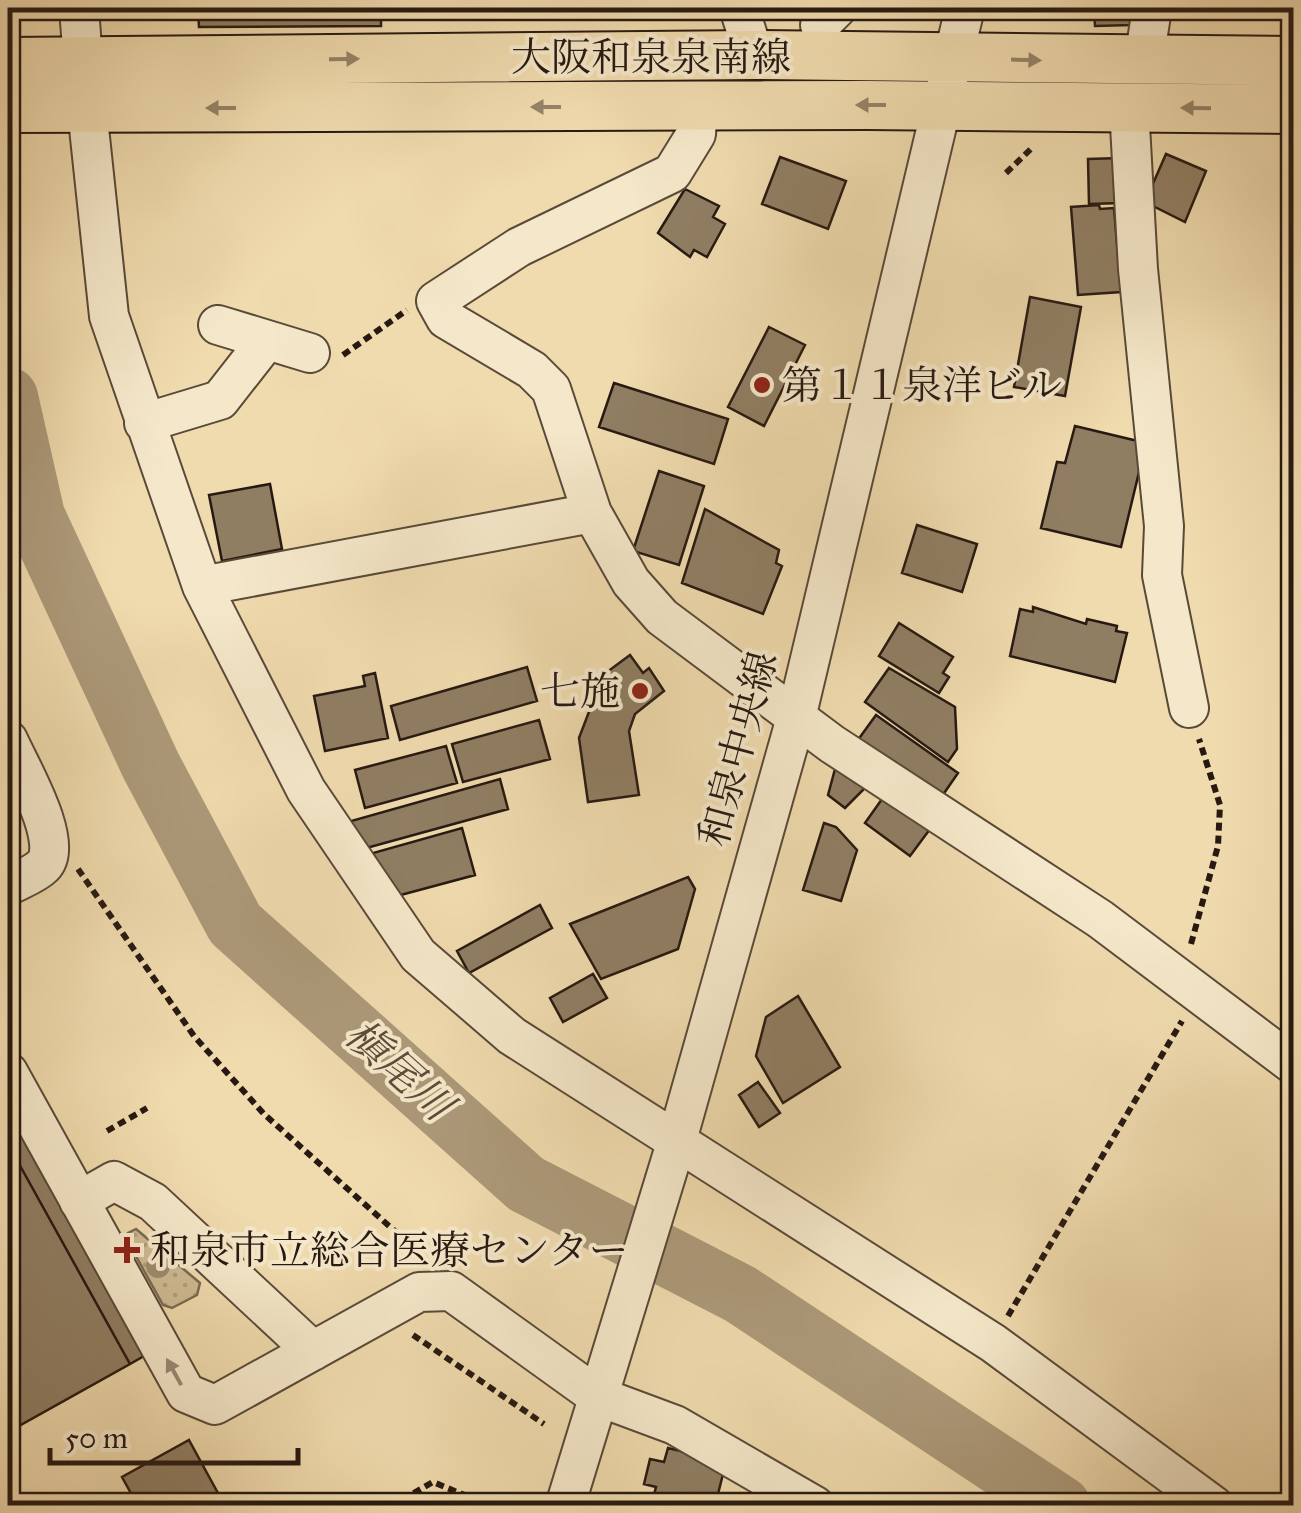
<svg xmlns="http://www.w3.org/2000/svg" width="1301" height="1513" viewBox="0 0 1301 1513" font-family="'IM FELL Great Primer','Noto Serif JP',serif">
<defs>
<pattern id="grass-dots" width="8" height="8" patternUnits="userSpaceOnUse" patternTransform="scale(2.5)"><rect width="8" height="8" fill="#ceba93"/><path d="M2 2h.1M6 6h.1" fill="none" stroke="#b19f7e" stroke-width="1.8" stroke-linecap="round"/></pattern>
</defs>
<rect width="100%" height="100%" fill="#f0dbae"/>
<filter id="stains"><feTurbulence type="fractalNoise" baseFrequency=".002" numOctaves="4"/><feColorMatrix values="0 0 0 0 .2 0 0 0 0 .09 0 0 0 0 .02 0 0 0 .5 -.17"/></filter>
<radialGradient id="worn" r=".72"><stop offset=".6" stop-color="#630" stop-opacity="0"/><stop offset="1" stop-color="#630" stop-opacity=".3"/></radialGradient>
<path fill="url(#grass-dots)" stroke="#7a6a52" stroke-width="2.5" d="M136,1229l64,54 -3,12 -25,13 -9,-3 -36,-65 1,-7z"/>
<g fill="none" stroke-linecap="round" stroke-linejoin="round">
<path stroke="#ac9979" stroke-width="60" d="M8,397l27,119 116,250 84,158 291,260 214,110 321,212"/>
</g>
<path fill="#907e63" stroke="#271912" stroke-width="2.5" d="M96,8h85v8l-85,1z
M198,8h183v18l-182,1z
M450,8h173l1,4 -174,1z
M1094,8h37l1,17 -37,1z
M1166,154l40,17 -21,51 -40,-20z
M780,157l66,24 -18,48 -66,-25z
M1120,158l1,45 -32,1 -1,-45z
M685,189l34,17 -6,11 12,7 -18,33 -13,-7 -4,7 -32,-24z
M1099,205l1,4 14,-1 7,84 -43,3 -7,-88z
M1030,297l51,10 -16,89 -51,-9z
M769,327l36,18 -41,81 -36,-19z
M614,383l114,36 -14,45 -115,-37z
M1075,426l71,17 -25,104 -80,-19 16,-66 8,1z
M659,471l45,15 -25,79 -46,-14z
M270,484l12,65 -60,12 -13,-66z
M705,509l74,41 -3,13 6,3 -19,48 -81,-31z
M917,525l60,19 -15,48 -60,-19z
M1033,607l53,17 1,-5 30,7 -1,5 11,2 -12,49 -105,-26 10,-47 13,3z
M899,623l54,34 -10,16 6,4 -10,16 -60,-37z
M630,655l13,18 6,-5 15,23 -29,23 -6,17 10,64 -51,7 -9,-64 24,-63z
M527,667l10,34 -137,39 -9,-34z
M889,668l66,39 2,42 -9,13 -83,-60z
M375,673l13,65 -63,13 -11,-55 51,-10 -2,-10z
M876,715l82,58 -20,29 -83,-58z
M539,720l11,39 -87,23 -11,-38z
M446,746l11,37 -92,25 -10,-38z
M838,758l33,24 -26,26 -17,-13z
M500,779l8,30 -156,43 -8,-29z
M887,792l46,33 -23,31 -45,-33z
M824,823l12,4 21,23 -16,51 -38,-11z
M462,828l13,47 -89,24 -13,-46z
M688,877l7,12 -17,60 -77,30 -31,-55z
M540,905l12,23 -83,45 -12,-22z
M593,974l14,24 -44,24 -13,-24z
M798,996l42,71 -57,36 -27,-47 10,-39z
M8,1066l155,279 -33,19 -122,-220z
M758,1082l22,31 -21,14 -20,-32z
M8,1144l122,220 -122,68z
M189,1440l36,66h-87l-16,-29z
M668,1448l58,14 -11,44h-64l5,-19 -12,-3 6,-25 14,3z"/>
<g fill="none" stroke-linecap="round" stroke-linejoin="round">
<defs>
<path id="minor" d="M79,8l4,53
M739,8l15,47
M820,25l17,-17
M1144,61l8,-53
M698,107l-2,27 -24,39 -153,74 -83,54 10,18 86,51 19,19 41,124 39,69 31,35 170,127 268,175 194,146
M1129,107l9,162 26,257 -2,49 27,133
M87,109l22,207 93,270 104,204 112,165 94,81 481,307 221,163
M218,325l92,28
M144,423l76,-23 47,-60
M202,586l390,-73
M8,740c11,25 58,104 35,126 -9,9 -25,14 -35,20
M8,1072l178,321 29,12 204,-113 32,-1 146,105 78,29 140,81
M79,1201l35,-20 39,21 160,149
M565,1506l112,-366 119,-422 169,-710"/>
<path id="major" d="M8,62l746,-7 540,6
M8,108l859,-3 427,4"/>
</defs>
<use href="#minor" stroke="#594a39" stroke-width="42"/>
<use href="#major" stroke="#271912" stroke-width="52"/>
<path stroke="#271912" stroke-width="6" stroke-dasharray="8 5" stroke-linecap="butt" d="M1006,173l28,-27
M343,355l64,-45
M78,869l116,167 70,78 153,137
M1191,944l27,-98 2,-41 -21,-66
M107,1131l40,-23
M1008,1316l174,-295
M413,1335l131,89
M391,1506l42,-24 58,24"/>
<use href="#minor" stroke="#f5e8ca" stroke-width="38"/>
<use href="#major" stroke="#f0dbae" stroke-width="48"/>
</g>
<circle fill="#9d8b6e" cx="158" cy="1266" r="12"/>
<defs><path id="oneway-solid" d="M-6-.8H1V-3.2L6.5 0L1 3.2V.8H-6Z" transform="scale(2.5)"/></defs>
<g fill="#968468">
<use href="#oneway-solid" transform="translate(344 59) rotate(-1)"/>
<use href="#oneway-solid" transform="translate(1026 60) rotate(2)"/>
<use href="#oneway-solid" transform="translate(871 105) rotate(-180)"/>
<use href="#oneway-solid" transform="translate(546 107) rotate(-180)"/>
<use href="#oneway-solid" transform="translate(221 108) rotate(180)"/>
<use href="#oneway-solid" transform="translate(1196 108) rotate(-179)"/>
</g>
<use fill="#988b77" href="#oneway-solid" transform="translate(174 1372) rotate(-119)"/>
<g fill="#8f2418" stroke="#f5e8ca" stroke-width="4">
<circle cx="762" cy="385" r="10"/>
<circle cx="640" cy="691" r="10"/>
<path d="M122 1235h10v10h10v10h-10v10h-10v-10h-10v-10h10z"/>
</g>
<g text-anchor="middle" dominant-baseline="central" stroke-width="8" stroke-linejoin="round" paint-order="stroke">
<g font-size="40" fill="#271912" stroke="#f5e8ca">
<text x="651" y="57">大阪和泉泉南線</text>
<text transform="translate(738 749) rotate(-75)">和泉中央線</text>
</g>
<g font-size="40" fill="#271912" stroke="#f5e8ca" text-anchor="start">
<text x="782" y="385">第１１泉洋ビル</text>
<text x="620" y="691" text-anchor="end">七施</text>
<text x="150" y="1250">和泉市立総合医療センター</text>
</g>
<g font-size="42" font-style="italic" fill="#5c4c3b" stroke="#f5e8ca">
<text transform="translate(399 1070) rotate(42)">槇尾川</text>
</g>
</g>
<rect width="1301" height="1513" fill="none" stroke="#f0dbae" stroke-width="40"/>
<rect x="10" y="10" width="1281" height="1493" fill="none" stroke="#271912" stroke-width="5"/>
<rect x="20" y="20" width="1261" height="1473" fill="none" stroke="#271912" stroke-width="2.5"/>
<path d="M50 1448v15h248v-15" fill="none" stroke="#271912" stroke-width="5"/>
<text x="65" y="1448" font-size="30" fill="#271912" stroke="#f5e8ca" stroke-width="8" paint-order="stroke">50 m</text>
<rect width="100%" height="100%" filter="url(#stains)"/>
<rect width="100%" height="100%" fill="url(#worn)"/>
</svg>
